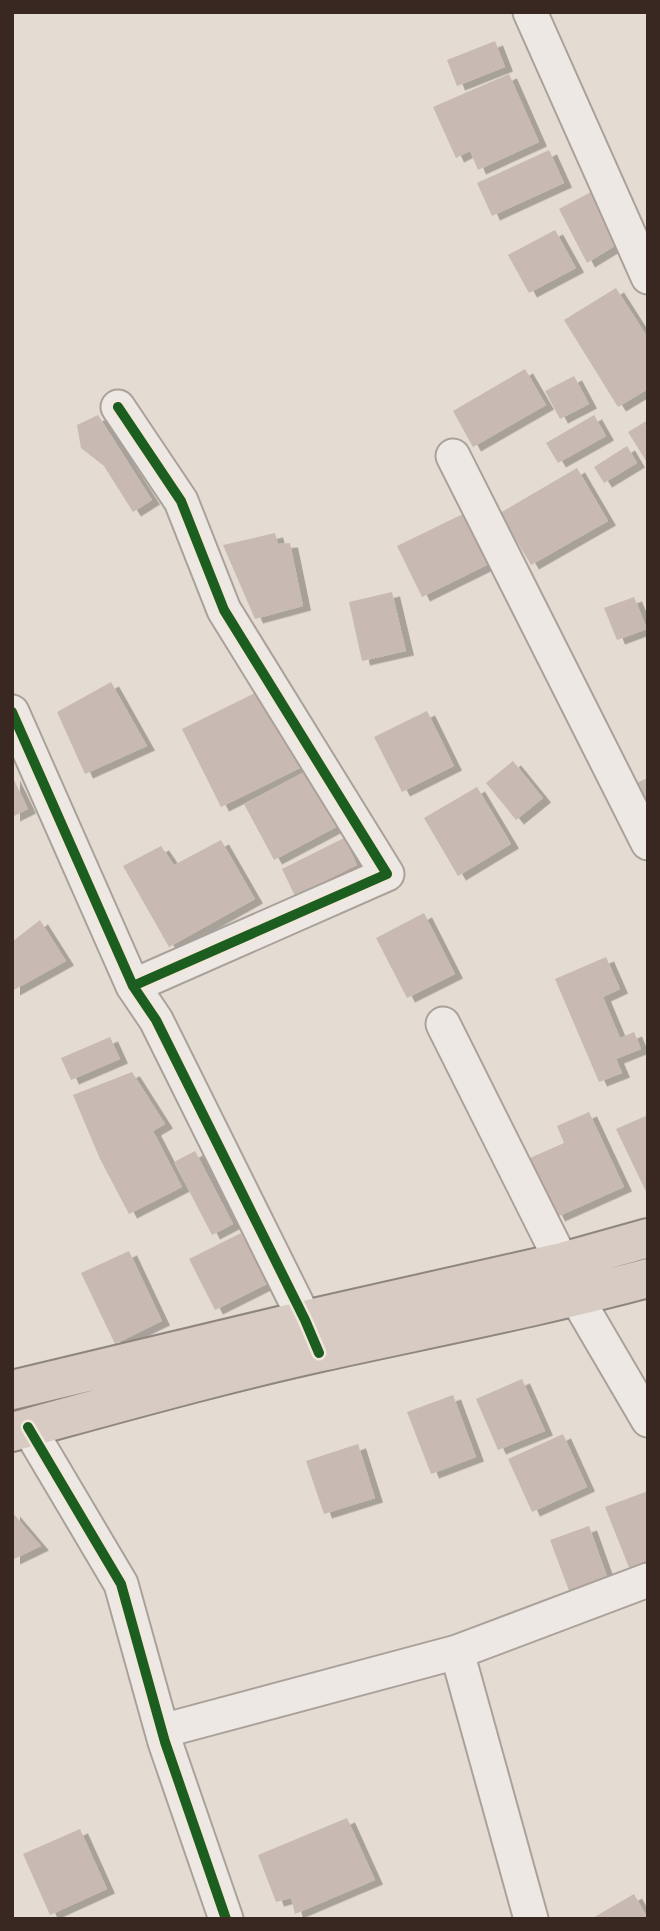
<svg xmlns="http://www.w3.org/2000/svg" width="660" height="1931" viewBox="0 0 660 1931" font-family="Bitter,serif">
<defs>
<filter id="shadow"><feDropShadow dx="8" dy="4.5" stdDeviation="0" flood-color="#0004"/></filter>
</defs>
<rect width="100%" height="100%" fill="#e4dbd2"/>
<path fill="#c8b9b3" filter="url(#shadow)" d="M495,41l10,26 -48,19 -10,-26z
M509,74l30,68 -61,28 -8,-19 -14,7 -23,-51z
M549,150l15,33 -72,33 -15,-33z
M591,192l27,52 -31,19 -28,-54z
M555,230l21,38 -47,25 -21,-38z
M616,288l32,50v51l-30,18 -54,-87z
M525,369l21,36 -73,42 -20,-36z
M574,376l15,28 -29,15 -15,-28z
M98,415l54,85 -19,12 -29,-46 -23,-18 -4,-23z
M594,415l12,21 -48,27 -12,-20z
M648,420v44l-20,-32z
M627,446l10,17 -33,20 -10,-16z
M577,468l31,53 -77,44 -31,-52z
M467,512l24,51 -69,34 -25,-51z
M275,533l3,11 12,-1 13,63 -48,13 -32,-74z
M392,592l14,59 -44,10 -13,-59z
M634,597l13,32 -30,11 -13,-32z
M111,682l36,64 -62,28 -28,-62z
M265,688l39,78 -83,41 -39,-78z
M427,711l27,55 -52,26 -28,-55z
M513,761l30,37 -27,22 -30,-37z
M310,769l30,56 -66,35 -30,-56z
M12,776l16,33 -16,8z
M648,778v35l-14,-29z
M477,787l34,57 -53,32 -34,-58z
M344,838l13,27 -62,31 -13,-27z
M221,840l34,59 -86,48 -46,-81 38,-20 13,19z
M424,913l31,61 -48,24 -31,-60z
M40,920l26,41 -54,30v-49z
M606,957l14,32 -17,8 17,41 14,-6 7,17 -25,10 6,14 -23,9 -44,-103z
M110,1037l10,22 -49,21 -10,-22z
M132,1072l33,52 -12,7 29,56 -53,27 -29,-55 -27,-64z
M589,1112l35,75 -67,30 -27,-59 34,-15 -7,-17z
M648,1115v81l-32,-67z
M195,1151l38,73 -21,11 -38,-73z
M241,1233l26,51 -52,26 -26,-51z
M129,1251l33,70 -47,23 -34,-71z
M522,1379l23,52 -47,19 -22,-51z
M453,1395l23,62 -45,17 -24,-62z
M563,1434l24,53 -55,25 -24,-53z
M358,1444l17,54 -51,16 -18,-53z
M648,1491v72l-18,7 -25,-63z
M12,1512l29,34 -29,14z
M589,1526l20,56 -38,14 -21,-56z
M347,1818l28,62 -80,34 -4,-16 -15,4 -18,-47z
M80,1829l27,60 -57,26 -27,-61z
M634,1894l14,25h-57z"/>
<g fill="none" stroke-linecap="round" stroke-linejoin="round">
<defs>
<path id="street" d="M530,12l118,265
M118,407l63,94 43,109 163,264 -254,112
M453,456l195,387
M12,712l121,274 23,34 149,300 10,24
M443,1024l119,238
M576,1297l72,123
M28,1427l93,157 44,158 61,177
M457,1652l74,267
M162,1731l295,-79 191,-72"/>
<path id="highway" d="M12,1390l293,-70 257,-58 86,-24
M12,1432c103,-28 205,-57 309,-80 109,-24 219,-45 327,-74"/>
</defs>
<use href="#street" stroke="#aaa19a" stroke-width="37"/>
<use href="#highway" stroke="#8f8681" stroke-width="42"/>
<use href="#street" stroke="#ede8e3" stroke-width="33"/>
<use href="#highway" stroke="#d7cbc3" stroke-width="38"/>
<defs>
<path id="cycleway" d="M118,407l63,94 43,109 163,264 -254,112
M12,712l121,274 23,34 149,300 14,33
M28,1427l93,157 44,158 61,177"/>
</defs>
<use href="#cycleway" stroke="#f3e6da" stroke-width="15"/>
<use href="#cycleway" stroke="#1b5e20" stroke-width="10"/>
</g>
<rect width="660" height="1931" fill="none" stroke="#392822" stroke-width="28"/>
</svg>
